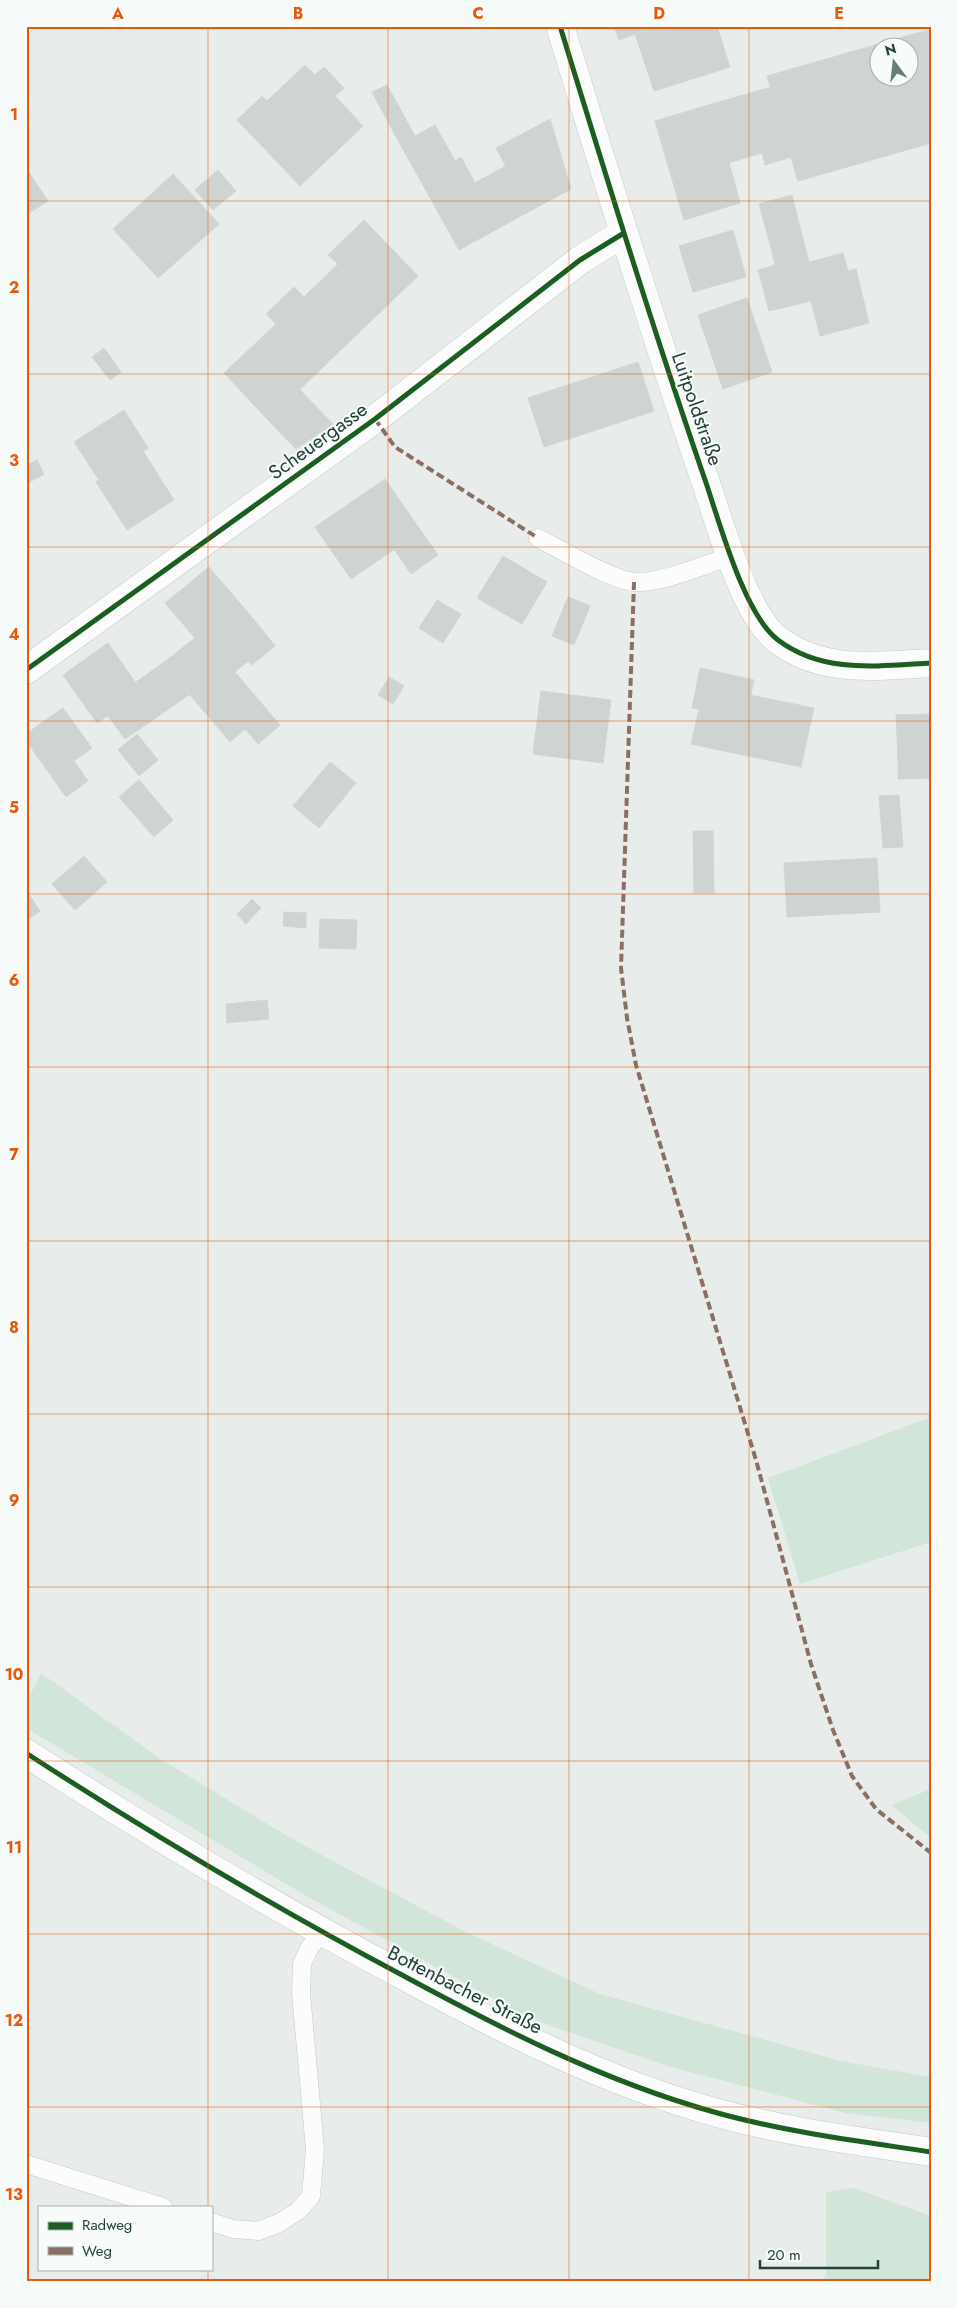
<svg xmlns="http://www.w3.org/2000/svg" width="957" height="2308" viewBox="0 0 957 2308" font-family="Jost,sans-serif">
<rect width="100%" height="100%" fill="#e8edeb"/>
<path fill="#d1e6d8" d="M931,1417v125l-131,42 -32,-106z
M41,1673l121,87 132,80 170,91 136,63 241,67 90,16v46l-86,-10 -178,-47 -136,-47 -223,-122 -282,-169v-25z
M931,1789v49l-40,-33z
M854,2188l77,28v60l-7,6h-107l9,-6v-84z"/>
<path fill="#cfd4d2" stroke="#d1d6d4" d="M614,26h45l-40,14z
M659,26h58l13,41 -76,24 -19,-57z
M931,29v22l-21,7v-10h-30v18l-107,31 -6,-21z
M931,51v92l-133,38 -25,-84 107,-31v12h30v-20z
M305,65l10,10 9,-8 20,21 -9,8 28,30 -63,60 -63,-66 25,-24 5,5z
M387,85l28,51 -15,8 -28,-52z
M771,87l20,70 -26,8 -3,-12 -34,10 -16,-59z
M712,104l23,80 -57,16 -23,-79z
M550,119l21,70 -41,22 -34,-63z
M435,125l20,36 6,-4 14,26 -41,22 -34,-61z
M506,166l24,45 -71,39 -25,-45z
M26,168l22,33 -22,14z
M218,170l18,21 -23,19 -18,-20z
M173,174l46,50 -61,54 -45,-49z
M735,184l5,19 -56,17 -6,-20z
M792,195l11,44 -32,9 -12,-44z
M364,220l54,56 -70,67 -44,-46 34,-33 -10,-9z
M733,230l13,47 -53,15 -14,-46z
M803,239l6,23 34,-9 5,18 -84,21 -6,-22 17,-5 -4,-17z
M856,269l13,54 -49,13 -9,-35 -42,10 -5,-19z
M294,287l54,56 -80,77 -44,-47 52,-49 -10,-10z
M747,298l25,74 -49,17 -25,-74z
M104,348l17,24 -11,8 -18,-23z
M638,362l16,49 -110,36 -16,-49z
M300,390l33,34 -37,25 -28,-29z
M124,410l24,38 -49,32 -25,-38z
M143,451l31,49 -47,30 -31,-48z
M37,460l7,14 -18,10v-18z
M385,479l36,52 -70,48 -36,-52z
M421,531l17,24 -27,19 -17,-25z
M503,556l44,26 -25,42 -45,-26z
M209,567l46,54 -43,37 -47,-55z
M568,597l22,9 -16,39 -22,-9z
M437,600l24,14 -18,29 -24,-15z
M255,621l20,25 -23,19 -4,-4 -17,14 -17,-19z
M195,638l17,20 2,-2 17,19 4,-3 45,53 -22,19 -13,-15 -15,13 -67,-79z
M108,643l34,49 -45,31 -34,-48z
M163,663l26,32 -64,44 -17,-23 34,-24 -6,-10z
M700,668l54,12 -16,74 -47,-10 8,-35 -7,-1z
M389,677l15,9 -11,18 -15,-9z
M541,691l70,9 -8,63 -70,-9z
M750,695l64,13 -13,59 -63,-13z
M63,708l29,40 -40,29 -26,-36v-7z
M931,714v47l-33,1 -2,-47z
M137,734l21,26 -19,16 -21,-26z
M74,761l14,20 -22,16 -14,-20z
M931,761v17l-33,1v-17z
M330,762l26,21 -37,45 -26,-22z
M139,780l34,40 -19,17 -35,-40z
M899,795l4,52 -20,1 -4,-52z
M693,831h20l1,62h-20z
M84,856l23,26 -32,28 -23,-26z
M877,858l3,54 -93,5 -3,-54z
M26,890l14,21 -14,10z
M252,899l9,9 -15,16 -9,-10z
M284,912l22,1v15l-23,-2z
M320,919l37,1 -1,29 -37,-1z
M267,1000l2,19 -42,4 -1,-19z"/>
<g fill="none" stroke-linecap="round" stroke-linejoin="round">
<defs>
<path id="service" d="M538,538c24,12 73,42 97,44 24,2 72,-18 96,-26
M26,2164l137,43
M211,2222l22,7 25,2 21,-8 19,-12 13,-15 4,-47 -14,-156 1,-29 8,-17 12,-14"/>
<path id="minor" d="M560,26c46,150 92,300 143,448 15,42 40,140 75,166 45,34 99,26 153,23
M26,670l349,-251 205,-159 44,-27
M26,1753c122,79 248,154 376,222 100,54 201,106 312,137 71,20 144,29 217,40"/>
</defs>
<use href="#service" stroke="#c5cac8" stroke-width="19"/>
<use href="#minor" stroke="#c5cac8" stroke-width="29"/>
<use href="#service" stroke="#fcfcfc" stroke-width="18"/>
<use href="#minor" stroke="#fcfcfc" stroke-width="28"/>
<path stroke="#8d6e63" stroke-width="4" stroke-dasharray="8 4" stroke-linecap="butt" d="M375,419l20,28 143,91
M634,582l-13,386 6,50 9,47 120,395 55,204 22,66 19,46 24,33 55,44"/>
<defs>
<path id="cycleway" d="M560,26c46,150 92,300 143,448 15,42 40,140 75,166 45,34 99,26 153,23
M26,670l349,-251 205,-159 44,-27
M26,1753c122,79 248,154 376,222 100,54 201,106 312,137 71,20 144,29 217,40"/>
</defs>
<use href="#cycleway" stroke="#f7fbf9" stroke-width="8"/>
<use href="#cycleway" stroke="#1b5e20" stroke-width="5"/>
</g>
<path fill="none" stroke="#e8590c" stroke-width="1" stroke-opacity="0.55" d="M208,26v2181M388,26v2256M569,26v2256M749,26v2256M26,201h905M26,374h905M26,547h905M26,721h905M26,894h905M26,1067h905M26,1241h905M26,1414h905M26,1587h905M26,1761h905M26,1934h905M26,2107h905M208,2269v13"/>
<g text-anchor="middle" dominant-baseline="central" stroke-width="4" stroke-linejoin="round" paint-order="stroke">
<g font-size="20" fill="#24423a" stroke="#f7fbf9">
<text transform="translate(697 409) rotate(71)">Luitpoldstraße</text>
<text transform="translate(318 441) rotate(-36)">Scheuergasse</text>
<text transform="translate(465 1990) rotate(27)">Bottenbacher Straße</text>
</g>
</g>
<rect width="957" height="2308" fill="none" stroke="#f7fbf9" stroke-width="55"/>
<rect x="38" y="2206" width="175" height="65" fill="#f7fbf9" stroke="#a3b1ad"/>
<rect x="48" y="2222" width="25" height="8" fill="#1b5e20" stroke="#a3b1ad"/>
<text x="82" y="2230" font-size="15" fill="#24423a">Radweg</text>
<rect x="48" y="2247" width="25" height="8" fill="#8d6e63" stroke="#a3b1ad"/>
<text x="82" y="2256" font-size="15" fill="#24423a">Weg</text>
<g transform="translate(894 62) rotate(345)"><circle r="24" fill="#f7fbf9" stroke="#a3b1ad"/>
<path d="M0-4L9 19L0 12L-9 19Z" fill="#697e78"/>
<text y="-8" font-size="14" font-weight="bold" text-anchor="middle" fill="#24423a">N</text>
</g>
<path d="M760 2260v8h118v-8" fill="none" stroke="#24423a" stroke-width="2.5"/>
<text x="767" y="2260" font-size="15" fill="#24423a" stroke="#f7fbf9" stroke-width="4" paint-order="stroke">20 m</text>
<rect x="28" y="28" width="902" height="2252" fill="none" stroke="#e8590c" stroke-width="2"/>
<g font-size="16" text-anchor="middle" font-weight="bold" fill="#e8590c">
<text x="118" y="19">A</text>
<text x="298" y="19">B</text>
<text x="478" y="19">C</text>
<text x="659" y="19">D</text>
<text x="839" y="19">E</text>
<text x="14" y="120">1</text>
<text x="14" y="293">2</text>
<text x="14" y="466">3</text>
<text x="14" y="640">4</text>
<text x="14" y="813">5</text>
<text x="14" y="986">6</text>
<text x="14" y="1160">7</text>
<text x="14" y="1333">8</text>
<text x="14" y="1506">9</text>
<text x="14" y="1680">10</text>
<text x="14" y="1853">11</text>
<text x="14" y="2026">12</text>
<text x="14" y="2200">13</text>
</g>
</svg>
